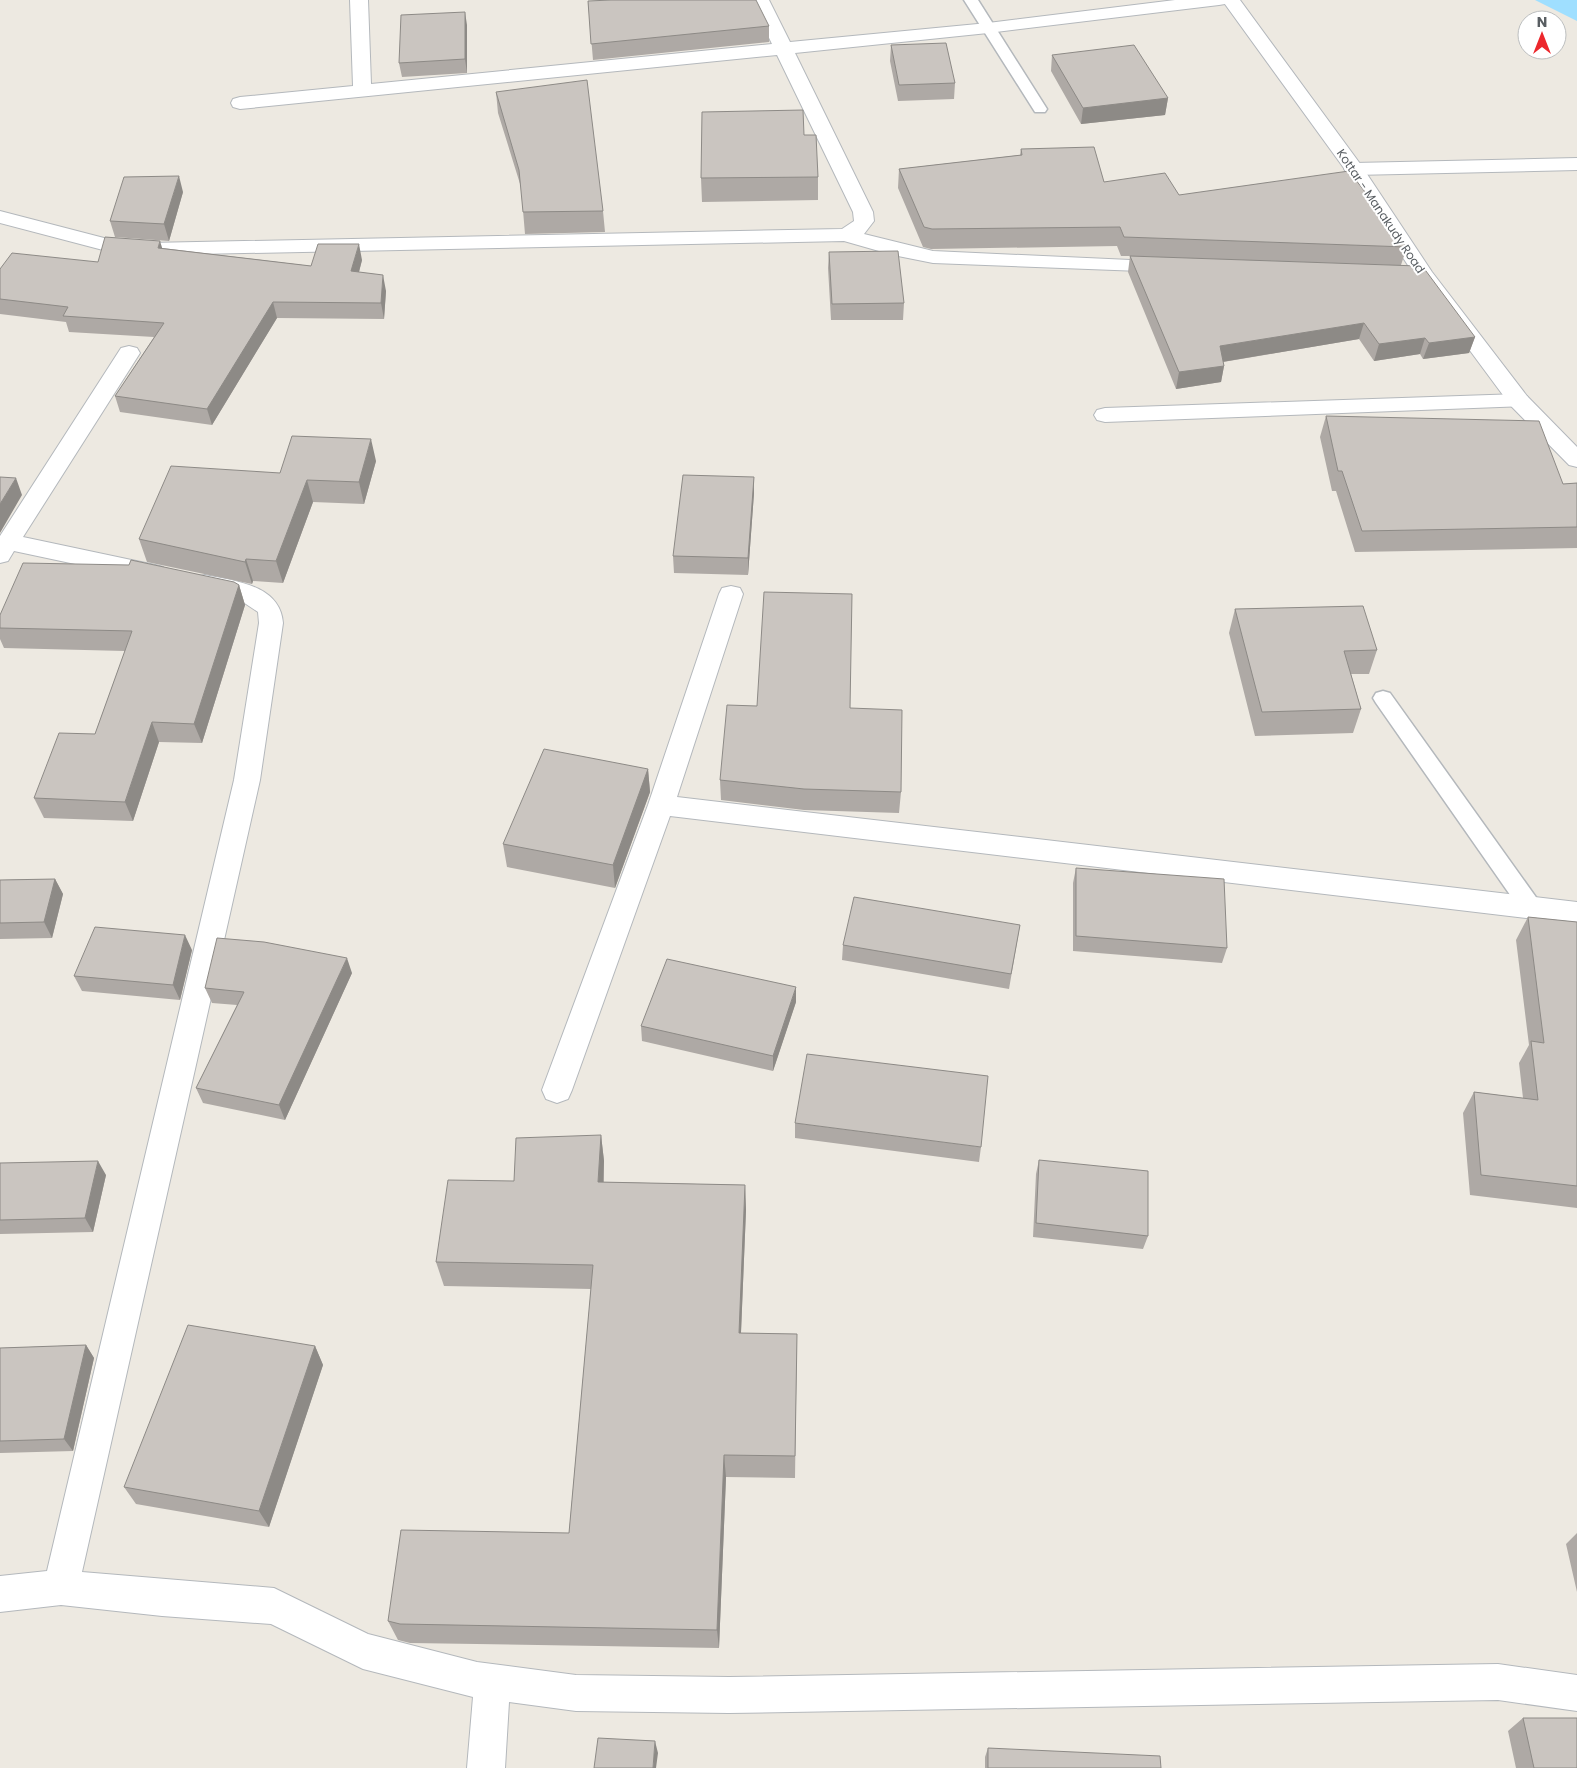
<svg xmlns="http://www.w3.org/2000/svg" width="1577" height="1768" viewBox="0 0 1577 1768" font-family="Poppins,sans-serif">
<rect width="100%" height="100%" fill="#ede9e1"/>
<path fill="#9fdfff" d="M1535,0h42v21z"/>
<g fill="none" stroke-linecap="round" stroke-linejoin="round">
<defs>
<path id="service" d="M964,0h14l69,109 -2,3h-10z
M1383,691l7,2 148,207 3,6 -3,6 -8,3 -8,-3 -146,-209 -3,-5 3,-5z"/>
<path id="minor" d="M350,0h18l3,84 401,-40 -21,-44h18l21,42 198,-19 187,-23h53l-3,4 -6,1 -231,28 -193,20 78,159 1,9 -10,13 69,17 241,11 3,4 -3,4 -7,2 -234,-9 -40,-8 -49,-14 -695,14 -46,-5 -103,-27v-12l104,27 45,5 693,-14 12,-8 -1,-9 -76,-157 -537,54 -7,-2 -2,-4 2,-4 7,-2 113,-11z
M1577,158v12l-223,5 -7,-2 -3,-4 3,-4 7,-2z
M129,346l8,2 3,5 -117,184 132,28 8,2 4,6 -4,6 -8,2 -141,-30 -6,10 -8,2v-27l121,-188z
M1519,394l8,2 3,5 -3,5 -422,16 -8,-2 -3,-5 3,-5 8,-2z
M205,575c31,6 75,10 78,48l-23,157 -178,792 192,16 94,46 109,28 99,13 153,2 769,-13 79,11v36l-79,-11 -769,13 -153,-2 -67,-9 -4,66h-38l6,-71 -110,-28 -92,-45 -109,-8 -101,-11 -61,7v-36l47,-5 187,-791 25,-157 -1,-11 -18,-12 -44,-11 -3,-6 3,-6z
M731,586l9,2 3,6 -66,203 900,105v22l-907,-108 -98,274 -4,9 -11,4 -11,-4 -4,-9 106,-285 71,-211 3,-6z"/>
<path id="secondary" d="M1222,0h18l121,165 71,107 95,124 50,51v20l-8,-2 -58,-59 -94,-127 -71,-108z"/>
</defs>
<use href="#service" stroke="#b4b8bc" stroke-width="3"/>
<use href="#minor" stroke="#b4b8bc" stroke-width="2"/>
<use href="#secondary" stroke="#b3b7bc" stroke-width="2"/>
<use href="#service" fill="#fff" fill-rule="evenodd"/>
<use href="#minor" fill="#fff" fill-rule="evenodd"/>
<use href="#secondary" fill="#fff" fill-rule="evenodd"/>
</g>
<path fill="#aea9a5" d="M588,1l181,25v16l-176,18z
M467,25v48l-65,4 -3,-14z
M891,45l64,38 -1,16 -56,2 -8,-40z
M1052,55l116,43 -3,17 -84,9 -30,-53z
M496,92l107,119 2,21 -80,2 -4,-47 -23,-74z
M804,135l14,42v23l-116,2 -1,-24z
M1021,149l83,33 75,13 228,52 -6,18 74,72 -6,16 -46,6 -3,-5 -46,7 -15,-22 -136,23 1,4 -3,16 -45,7 -48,-117 2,-16h-9l-4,-10 -186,3 -8,-2 -25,-59 1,-19 121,-14z
M183,192l-14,49 -54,-4 -5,-16z
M162,248l149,18 51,-6 -3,12 27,19 -2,28 -107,-1 -65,107 -92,-13 -5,-16 39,-59 -85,-5 -3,-10 -66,-8v-45l98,-7z
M829,252l75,51 -1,17h-72l-3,-52z
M1326,416l237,68 14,-1v65l-222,4 -19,-61h-4l-12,-54z
M376,461l-12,43 -51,-2 -30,81 -30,-2 -1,3 -105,-22 -8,-23 141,-66z
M754,477v16l-6,82 -74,-2 -1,-17z
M239,585l6,20 -43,138 -43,-1 -26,79 -89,-3 -10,-20 61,-64 30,-83 -121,-3 -4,-9v-24z
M1235,609l142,41 -8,24h-18l10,35 -8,24 -98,3 -26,-103z
M757,706l93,2 51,84 -2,21 -95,-3 -83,-10 -1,-20z
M648,769l2,23 -35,96 -108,-21 -4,-23z
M1076,868l151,80 -5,15 -149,-12v-68z
M55,879l8,15 -11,44 -52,1v-59z
M1528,917l49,5v286l-107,-13 -7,-82 11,-21 49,6 -4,-35 10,-18 -13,-105z
M1020,925l-11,64 -167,-29 1,-15z
M192,950l-12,50 -98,-9 -8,-15z
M352,973l-67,147 -82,-17 -7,-15 41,-83 -25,-2 -7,-15z
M796,1002l-23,69 -131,-30 -1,-15z
M795,1123l186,24 -2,15 -184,-24z
M601,1135l3,26v21l141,3 1,25 -5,123 56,1 -2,144 -69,-1 -7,171 -309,-5 -12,-3 -10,-19 181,-88 22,-244 -147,-3 -8,-24 78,-81z
M1039,1160l109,76 -5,13 -110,-12 3,-63z
M0,1163l106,12 -13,57 -93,2z
M86,1345l8,13 -21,93 -73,2v-105z
M315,1346l8,19 -54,162 -133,-23 -12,-17z
M1577,1533v59l-11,-48z
M1523,1718l54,50h-61l-8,-37z
M988,1748l173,20h-176v-11z"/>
<path fill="#8d8a86" d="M465,12l2,13v48l-2,-14z
M1168,98l-3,17 -84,9 2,-16z
M179,176l4,16 -14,49 -5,-17z
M160,241l5,16 -7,-9z
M359,244l3,16 -7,27 -4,-16z
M383,275l3,16 -2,28 -3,-16z
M273,302l4,16 -65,107 -5,-16z
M1364,323l-5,16 -143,24 4,-17z
M1475,337l-6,16 -46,6 6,-16z
M1425,338l-5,16 -46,7 5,-17z
M1224,366l-3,16 -45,7 3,-17z
M371,439l5,22 -12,43 -5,-22z
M754,477v16l-6,82v-17z
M16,478l6,17 -22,38v-29z
M307,480l6,22 -30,81 -7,-22z
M246,559l7,22 -1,3 -7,-22z
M239,585l6,20 -43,138 -8,-19z
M152,722l7,20 -26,79 -8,-19z
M648,769l2,23 -35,96 -2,-23z
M55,879l8,15 -11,44 -8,-16z
M185,935l7,15 -12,50 -7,-15z
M347,958l5,15 -67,147 -6,-15z
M796,987v15l-23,69v-15z
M601,1135l3,26 -2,46 -4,-25z
M98,1161l8,14 -13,57 -8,-14z
M745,1185l1,25 -6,146 -1,-23z
M86,1345l8,13 -21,93 -9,-12z
M315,1346l8,19 -54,162 -10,-16z
M724,1455l2,22 -7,171 -2,-18z
M655,1741l3,12 -2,15h-3z"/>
<path fill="#cac5c0" stroke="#8d8a86" d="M611,0h145l13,26 -178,18 -3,-43z
M465,12v47l-66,4 2,-48z
M946,43l9,40 -56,2 -8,-40z
M1134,45l34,53 -85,10 -31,-53z
M587,80l16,131 -80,1 -4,-42 -23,-78z
M803,110l1,25h12l2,42 -117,1 1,-66z
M1094,147l10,35 61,-9 14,22 170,-24 58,76 -283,-10 -4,-10 -188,2 -8,-2 -25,-58 123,-14 -1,-6z
M179,176l-15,48 -54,-3 14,-44z
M105,237l55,4 -2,7 153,18 7,-22h41l-8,27 32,4 -2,28 -108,-1 -66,107 -92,-13 49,-73 -101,-7 5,-9 -68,-8v-30l12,-16 86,9z
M898,251l6,52 -72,1 -3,-52z
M1130,256l288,10 5,1 52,70 -46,6 -4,-5 -46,6 -15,-21 -144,23 4,20 -45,6z
M1326,416l213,5 24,63 14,-1v44l-215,4 -20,-60h-4z
M292,436l79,3 -12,43 -52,-2 -31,81 -30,-2 -1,3 -106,-23 32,-73 109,7z
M683,475l71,2 -6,81 -75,-2z
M0,477l16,1 -16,26z
M131,560l103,22 5,3 -45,139 -42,-2 -27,80 -91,-4 25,-65 36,1 37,-103 -132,-3v-13l23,-52 106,2z
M764,592l88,2 -2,114 52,2 -1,82 -97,-3 -84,-9 7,-75 30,1z
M1363,606l14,44 -33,1 17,58 -99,3 -27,-103z
M544,749l104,20 -35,96 -110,-21z
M1076,868l148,11 3,69 -151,-12z
M55,879l-11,43 -44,1v-43z
M854,897l166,28 -9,49 -168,-29z
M1528,917l49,5v264l-96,-11 -7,-83 64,8 -7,-59 13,2z
M95,927l90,8 -12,50 -99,-9z
M217,938l47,4 83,16 -68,147 -83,-17 48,-96 -39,-4z
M667,959l129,28 -23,69 -132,-30z
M807,1054l181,22 -7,71 -186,-24z
M601,1135l-3,47 147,3 -6,148 58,1 -2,122 -71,-1 -7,175 -317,-6 -12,-3 13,-91 168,3 24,-268 -157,-3 12,-82 66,1 2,-43z
M1039,1160l109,11v65l-112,-13z
M98,1161l-13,57 -85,2v-57z
M188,1325l127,21 -56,165 -135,-24z
M86,1345l-22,94 -64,2v-93z
M1523,1718h54v50h-43z
M598,1738l57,3 -2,27h-59z
M988,1748l172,8 1,12h-173z"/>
<g text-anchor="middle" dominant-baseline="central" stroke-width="4" stroke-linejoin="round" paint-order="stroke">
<g font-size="12" fill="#595e62" stroke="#fff">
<text transform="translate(1381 211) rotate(56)">Kottar - Manakudy Road</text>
</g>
</g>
<g transform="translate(1542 35)"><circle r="24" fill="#ffffff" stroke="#bdbfc0"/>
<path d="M0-4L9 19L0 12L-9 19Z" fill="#ec272c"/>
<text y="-8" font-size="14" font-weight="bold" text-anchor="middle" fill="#595e62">N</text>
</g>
</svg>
